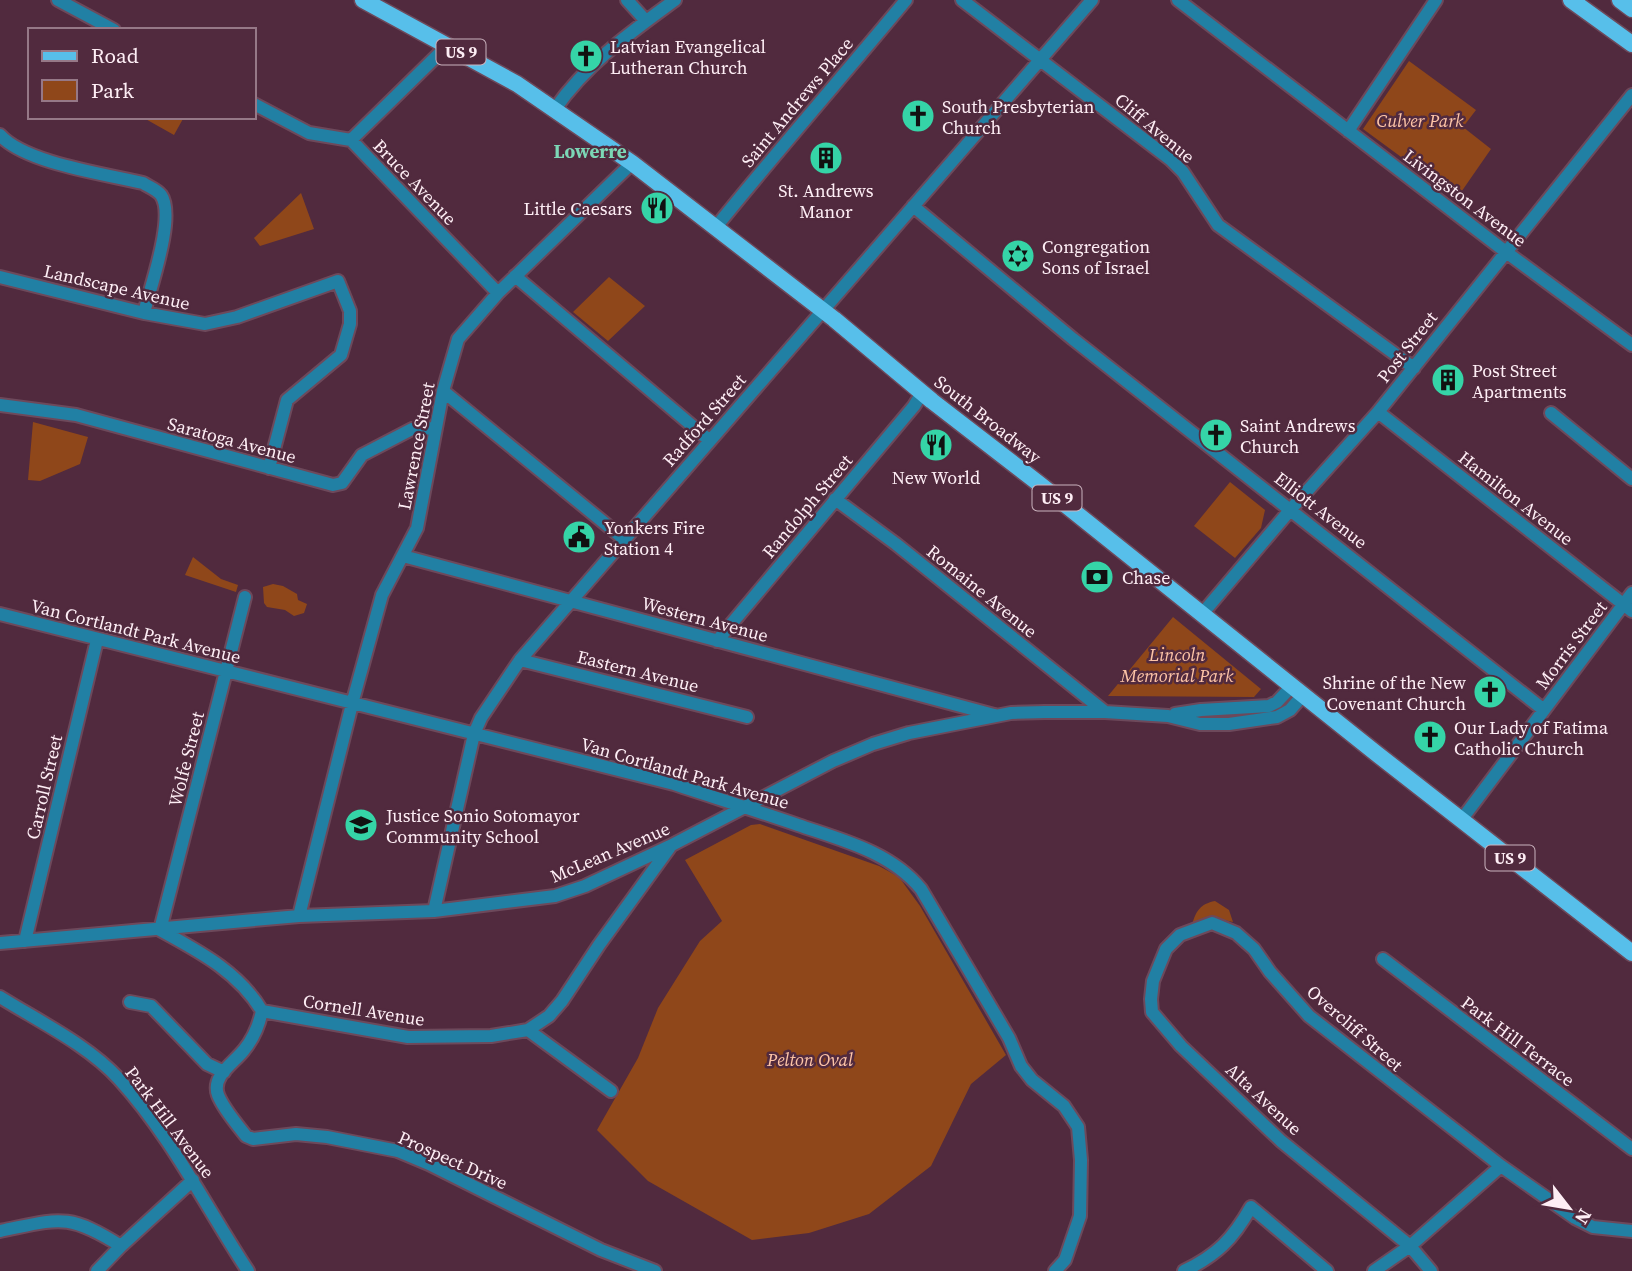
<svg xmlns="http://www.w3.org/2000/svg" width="1632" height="1271" viewBox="0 0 1632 1271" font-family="'Source Serif 4',serif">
<rect width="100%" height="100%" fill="#512a3e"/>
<path fill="#8f471a" d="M1409,61l67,49 -13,17 28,22 -34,49 -94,-69z
M142,117h42l-10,18z
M301,193l13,36 -54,17 -6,-8z
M609,277l36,29 -37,35 -35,-29z
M33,422l55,15 -8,27 -40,17 -12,-1z
M1230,482l35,28 -4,18 -26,30 -41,-32z
M193,557l28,22 17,6 -2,7 -51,-17z
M273,584l10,2 14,8 1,6 9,4 -3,9 -10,3 -9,-6 -18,-3 -3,-4 -1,-16z
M1173,617l88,72 -7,8 -146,-1z
M760,824l119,42 20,11 21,29 86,149 -35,29 -40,82 -62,48 -60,19 -57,7 -104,-59 -51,-51 41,-72 20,-50 42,-67 22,-20 -37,-61 66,-35z
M1215,901l14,9 4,12 -14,-3 -27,6c4,-14 8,-21 23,-24z"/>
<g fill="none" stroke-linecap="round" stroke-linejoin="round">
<defs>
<path id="minor" d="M58,0l56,30
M627,0l19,21
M962,0l209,160 12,12 35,53 196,143
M1178,0l328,252 126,93
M254,104l55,29 42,7 147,153
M555,109c32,-46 75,-76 120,-109
M1348,131l88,-131
M0,135c25,28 105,39 143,48 6,4 13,6 18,12 15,21 -11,93 -17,118
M351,140l97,-95
M913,206l160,133 471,371
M716,227c62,-77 127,-151 190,-227
M515,276l194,164
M0,277l144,36 61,11 32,-7 101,-36 12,30v13l-9,31 -54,45 -18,68
M443,391l181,148
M0,405l76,10 257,70 9,-2 20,-28 50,-26 24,-1
M1378,412l254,199
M1551,413l81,66
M835,499l61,45 209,168
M403,556l591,159
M245,597l-85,333c38,21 78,41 102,81l146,26 83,-1 37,-6 21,-14 13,-15 37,-56 71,-98
M0,614l674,170c42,14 83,27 124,41 44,15 93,27 123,64l88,149 12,28 11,14 32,26 14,21 3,33 -1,56 -15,44 -10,11
M1202,614l89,-105 87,-97 254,-317
M717,641l197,-235 8,-13
M520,660l227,57
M1175,714l26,-4 68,-4 8,-4 15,-16
M1462,819l170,-226
M434,911l40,-177 7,-16 39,-58 572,-660
M299,916l53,-212 30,-109 35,-67 26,-137 15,-52 40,-46 134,-130
M25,941l72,-301
M0,943l299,-27 135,-5 121,-15 30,-10 85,-40 163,-85 40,-17 36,-11 102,-20 34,-1h60l63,4 32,8h29l48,-7 13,-7 13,-15
M1383,959l249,190
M0,997c40,25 88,48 119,82 52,57 87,128 129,192
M130,1002l21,4 56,58 17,8
M262,1011c-3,14 -9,28 -18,39 -10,13 -33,26 -26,45 6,15 19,29 28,41l7,3 43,-5 31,3 71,14 31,13 172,86 54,21
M528,1030l83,61
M0,1231c59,-12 67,-19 121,15
M97,1271l24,-25 72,-66
M1184,1271c33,-16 49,-32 67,-64l76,64
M1374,1271l36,-25 91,-80
M1431,1271l-21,-25 -129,-105 -100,-95 -29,-34 -1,-13 2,-18 13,-32 14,-14 32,-12 24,10 18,16 16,23 39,44 192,150 74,52 18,9 39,4"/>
<path id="major" d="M363,0l154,84 115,79 202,156 98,82 110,85 335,268 255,199
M1571,0l61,44
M1620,0l12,9"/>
</defs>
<use href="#minor" stroke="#6d495b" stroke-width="16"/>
<use href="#major" stroke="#6d495b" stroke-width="19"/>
<use href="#minor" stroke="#2180a4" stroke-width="12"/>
<use href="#major" stroke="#57bfea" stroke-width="16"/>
</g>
<defs>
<symbol id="church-disc" viewBox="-11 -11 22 22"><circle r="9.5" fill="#35d4a7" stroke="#512a3e"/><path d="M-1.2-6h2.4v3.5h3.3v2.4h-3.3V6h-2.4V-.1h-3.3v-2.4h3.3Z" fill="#111"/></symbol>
<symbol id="building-disc" viewBox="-11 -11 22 22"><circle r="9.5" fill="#35d4a7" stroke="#512a3e"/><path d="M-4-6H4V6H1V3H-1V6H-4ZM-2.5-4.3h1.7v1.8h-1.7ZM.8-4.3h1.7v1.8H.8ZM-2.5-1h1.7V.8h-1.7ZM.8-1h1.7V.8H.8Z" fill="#111"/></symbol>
<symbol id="restaurant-disc" viewBox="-11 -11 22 22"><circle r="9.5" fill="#35d4a7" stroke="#512a3e"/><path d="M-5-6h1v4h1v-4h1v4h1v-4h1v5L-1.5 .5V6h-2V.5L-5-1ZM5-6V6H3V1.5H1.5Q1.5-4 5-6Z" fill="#111"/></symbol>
<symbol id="synagogue-disc" viewBox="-11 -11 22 22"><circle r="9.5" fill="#35d4a7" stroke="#512a3e"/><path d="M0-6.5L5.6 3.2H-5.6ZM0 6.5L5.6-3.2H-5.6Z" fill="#111"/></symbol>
<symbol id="civic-disc" viewBox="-11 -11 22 22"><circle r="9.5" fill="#35d4a7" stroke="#512a3e"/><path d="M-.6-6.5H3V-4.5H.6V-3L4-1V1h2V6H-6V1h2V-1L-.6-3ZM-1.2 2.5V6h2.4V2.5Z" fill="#111"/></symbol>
<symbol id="bank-disc" viewBox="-11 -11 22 22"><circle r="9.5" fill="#35d4a7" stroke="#512a3e"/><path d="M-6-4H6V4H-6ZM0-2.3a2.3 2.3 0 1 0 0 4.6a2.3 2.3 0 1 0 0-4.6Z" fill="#111"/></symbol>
<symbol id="school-disc" viewBox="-11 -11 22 22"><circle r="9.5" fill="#35d4a7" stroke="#512a3e"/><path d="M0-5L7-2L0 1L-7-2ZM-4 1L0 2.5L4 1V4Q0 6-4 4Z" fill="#111"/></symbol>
</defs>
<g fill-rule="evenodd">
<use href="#church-disc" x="567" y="37" width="38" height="38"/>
<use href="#church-disc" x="899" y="97" width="38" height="38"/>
<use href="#building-disc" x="807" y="139" width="38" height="38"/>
<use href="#restaurant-disc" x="638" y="189" width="38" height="38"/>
<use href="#synagogue-disc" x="999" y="237" width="38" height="38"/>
<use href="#building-disc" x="1429" y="361" width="38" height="38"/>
<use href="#church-disc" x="1197" y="416" width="38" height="38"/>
<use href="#restaurant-disc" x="917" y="426" width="38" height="38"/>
<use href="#civic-disc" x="560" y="518" width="38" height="38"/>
<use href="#bank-disc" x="1078" y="558" width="38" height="38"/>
<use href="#church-disc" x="1471" y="673" width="38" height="38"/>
<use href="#church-disc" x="1411" y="718" width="38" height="38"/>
<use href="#school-disc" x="342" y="806" width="38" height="38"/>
</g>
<g text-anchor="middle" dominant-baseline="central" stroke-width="5" stroke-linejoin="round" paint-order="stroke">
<g fill="#512a3e" stroke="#cab3be" stroke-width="2">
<rect x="436.5" y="39.5" width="49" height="25" rx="5"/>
<rect x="1032.5" y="485.5" width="49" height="25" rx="5"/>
<rect x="1485.5" y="845.5" width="49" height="25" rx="5"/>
</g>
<g font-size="16" font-weight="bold" fill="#feeef5">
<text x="461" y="52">US 9</text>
<text x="1057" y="498">US 9</text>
<text x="1510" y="858">US 9</text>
</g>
<g font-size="18" fill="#feeef5" stroke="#512a3e" text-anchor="start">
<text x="610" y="46">Latvian Evangelical<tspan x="610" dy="21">Lutheran Church</tspan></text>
<text x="942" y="106">South Presbyterian<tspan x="942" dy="21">Church</tspan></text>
<text x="826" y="190" text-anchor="middle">St. Andrews<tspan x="826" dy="21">Manor</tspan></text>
<text x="632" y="208" text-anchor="end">Little Caesars</text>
<text x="1042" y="246">Congregation<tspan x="1042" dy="21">Sons of Israel</tspan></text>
<text x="1472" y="370">Post Street<tspan x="1472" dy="21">Apartments</tspan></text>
<text x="1240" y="425">Saint Andrews<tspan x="1240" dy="21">Church</tspan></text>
<text x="936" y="477" text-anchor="middle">New World</text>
<text x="604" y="527">Yonkers Fire<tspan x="604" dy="21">Station 4</tspan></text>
<text x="1122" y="577">Chase</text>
<text x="1466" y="682" text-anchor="end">Shrine of the New<tspan x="1466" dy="21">Covenant Church</tspan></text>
<text x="1454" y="727">Our Lady of Fatima<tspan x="1454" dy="21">Catholic Church</tspan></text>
<text x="386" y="815">Justice Sonio Sotomayor<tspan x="386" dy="21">Community School</tspan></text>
</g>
<g font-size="18" fill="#feeef5" stroke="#512a3e">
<text transform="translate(797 102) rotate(-50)">Saint Andrews Place</text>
<text transform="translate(1155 128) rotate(40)">Cliff Avenue</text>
<text transform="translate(415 182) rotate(46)">Bruce Avenue</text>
<text transform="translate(1465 198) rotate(37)">Livingston Avenue</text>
<text transform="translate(117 287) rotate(13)">Landscape Avenue</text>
<text transform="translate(1407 347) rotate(-52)">Post Street</text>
<text transform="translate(988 419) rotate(38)">South Broadway</text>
<text transform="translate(704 420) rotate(-49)">Radford Street</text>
<text transform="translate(232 440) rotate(15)">Saratoga Avenue</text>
<text transform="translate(416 446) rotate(-79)">Lawrence Street</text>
<text transform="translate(1516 498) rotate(38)">Hamilton Avenue</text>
<text transform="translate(807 506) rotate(-50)">Randolph Street</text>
<text transform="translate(1321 510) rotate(38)">Elliott Avenue</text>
<text transform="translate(982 591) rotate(39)">Romaine Avenue</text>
<text transform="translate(705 619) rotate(15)">Western Avenue</text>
<text transform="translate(136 631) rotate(14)">Van Cortlandt Park Avenue</text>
<text transform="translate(1571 645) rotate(-53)">Morris Street</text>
<text transform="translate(638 671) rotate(14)">Eastern Avenue</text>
<text transform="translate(186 759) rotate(-76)">Wolfe Street</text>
<text transform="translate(685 773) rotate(16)">Van Cortlandt Park Avenue</text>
<text transform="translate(44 787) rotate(-77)">Carroll Street</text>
<text transform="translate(610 852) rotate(-23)">McLean Avenue</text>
<text transform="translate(364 1010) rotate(9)">Cornell Avenue</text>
<text transform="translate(1355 1028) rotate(41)">Overcliff Street</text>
<text transform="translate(1518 1041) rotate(37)">Park Hill Terrace</text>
<text transform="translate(1264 1099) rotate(43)">Alta Avenue</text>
<text transform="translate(170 1122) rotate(53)">Park Hill Avenue</text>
<text transform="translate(453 1160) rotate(24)">Prospect Drive</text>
</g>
<g font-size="18" font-style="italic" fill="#fec5a7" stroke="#512a3e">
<text x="1420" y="120">Culver Park</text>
<text x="1177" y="654">Lincoln<tspan x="1177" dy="21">Memorial Park</tspan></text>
<text x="810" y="1059">Pelton Oval</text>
</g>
<g font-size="19" font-weight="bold" fill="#7cd7b6" stroke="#512a3e">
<text x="590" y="151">Lowerre</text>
</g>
</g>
<rect x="28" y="28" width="228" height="91" fill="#512a3e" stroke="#967887" stroke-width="2"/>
<rect x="42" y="51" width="35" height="10" fill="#57bfea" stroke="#967887" stroke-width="2"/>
<text x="91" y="63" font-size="21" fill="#feeef5">Road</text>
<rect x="42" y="80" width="35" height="21" fill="#8f471a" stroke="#967887" stroke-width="2"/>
<text x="91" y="98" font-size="21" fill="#feeef5">Park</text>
<g transform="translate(1569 1208) rotate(121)" stroke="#512a3e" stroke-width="5" paint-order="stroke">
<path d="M0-5L12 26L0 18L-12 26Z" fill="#feeef5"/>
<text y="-10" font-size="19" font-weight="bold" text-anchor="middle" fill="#feeef5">N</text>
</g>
</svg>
